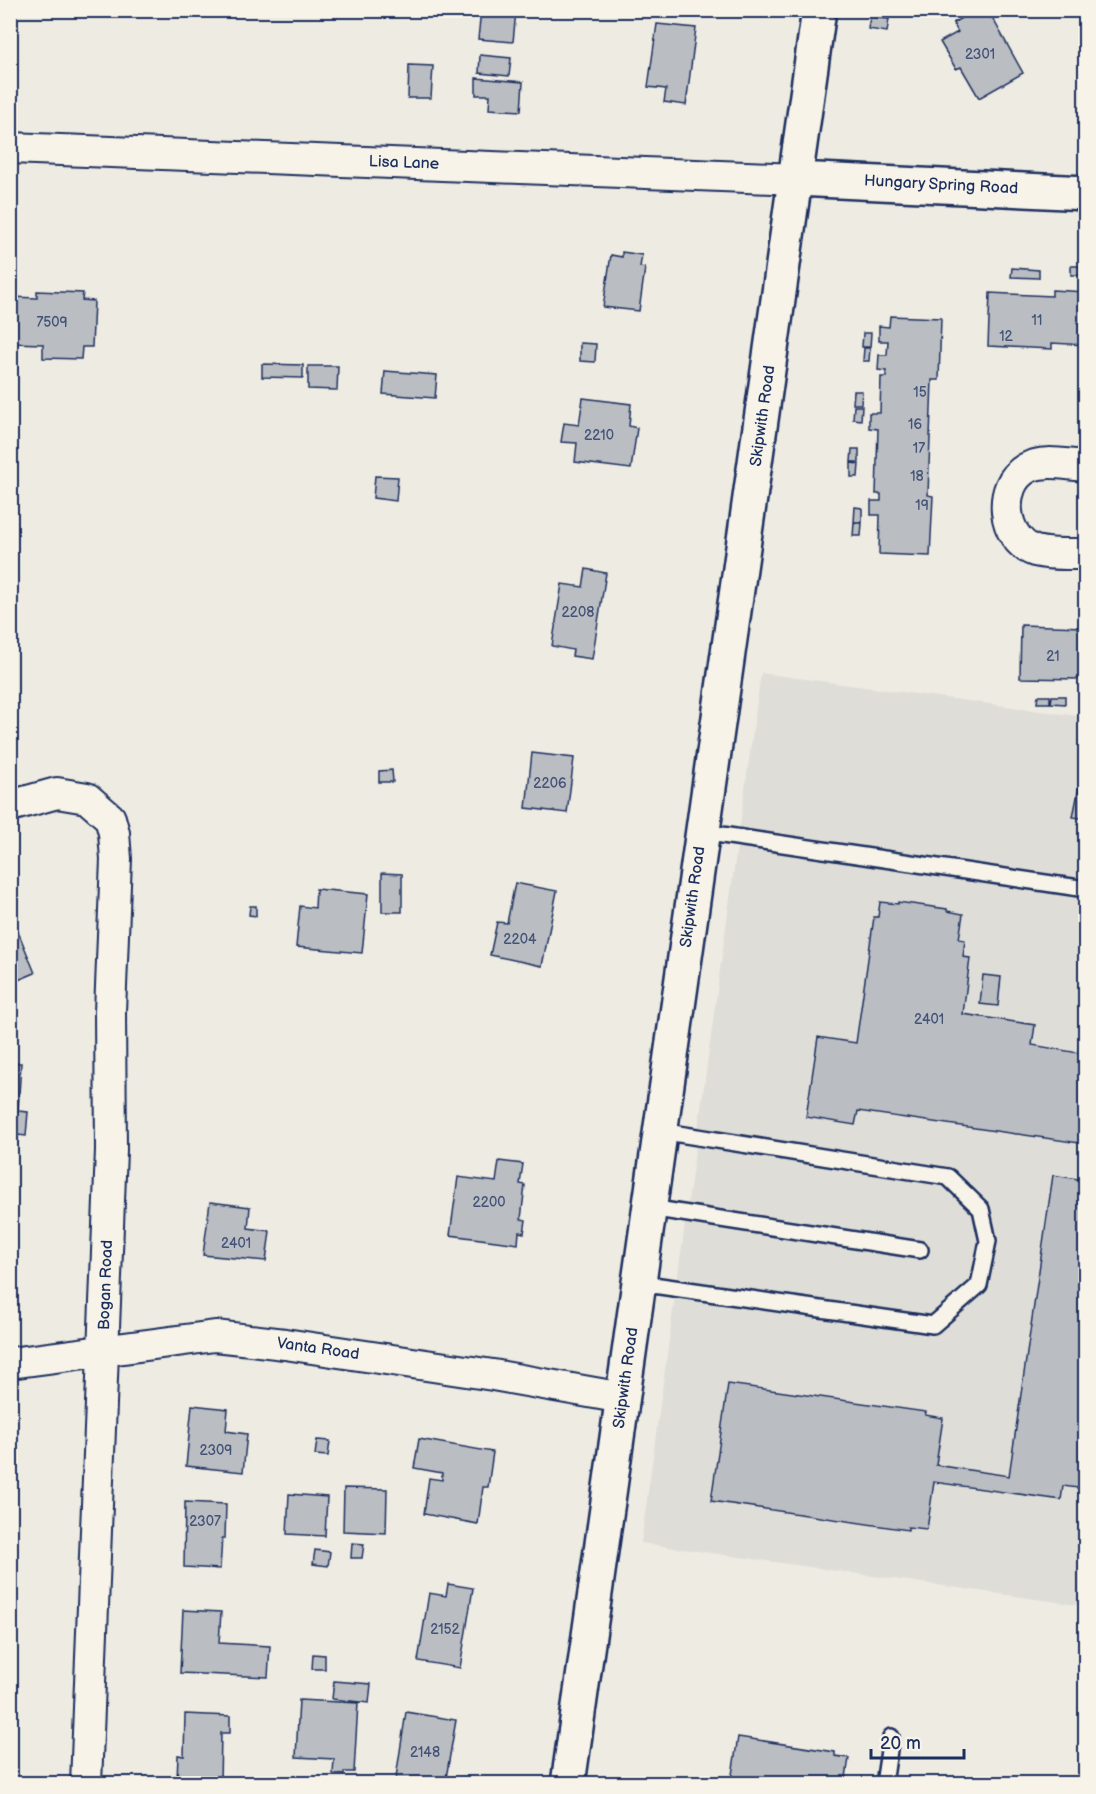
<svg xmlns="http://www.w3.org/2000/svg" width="1096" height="1794" viewBox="0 0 1096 1794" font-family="'Balsamiq Sans',sans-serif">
<rect width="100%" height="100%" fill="#eeebe2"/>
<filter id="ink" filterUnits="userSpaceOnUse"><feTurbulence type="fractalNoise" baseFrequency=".0167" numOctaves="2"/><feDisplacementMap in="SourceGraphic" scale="12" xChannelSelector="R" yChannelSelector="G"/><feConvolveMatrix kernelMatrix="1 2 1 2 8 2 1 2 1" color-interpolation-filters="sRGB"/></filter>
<g filter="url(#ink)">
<path fill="#deddd8" d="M761,673l324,44v889l-444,-63z"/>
<path fill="#babdc2" stroke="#1b2f5e" stroke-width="1.5" d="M481,10l35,1 -3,31 -35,-3z
M974,10h14l35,63 -44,25 -18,-31 -5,2 -16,-27 18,-10 -5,-9z
M870,17l19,2 -2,13 -19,-3z
M657,24l39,4 -10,77 -22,-3 2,-13 -18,-2z
M480,55l31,3 -2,18 -30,-3z
M409,65l24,1 -2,32h-23z
M476,78l47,4 -2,29 -32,-2 1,-14h-14z
M622,252l20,3 -2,12 5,1 -6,43 -36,-4 8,-52 11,2z
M1071,266h15v9h-15z
M1012,268l27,2v8l-28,-1z
M1052,290l34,2v53l-34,-2v6l-64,-3 2,-53 62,3z
M37,291l46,2 -1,7 12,1 -2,46h-10l-1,12 -38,-1v-14l-32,-1 1,-46 25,1z
M890,316l51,2 -2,62h-7l-4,115 5,1 -3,60 -51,-2 1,-39h-9v-14h10v-7h-5l2,-65 -9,-1v-15h11l1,-36h5v-6l-8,-1 1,-15h8l1,-14h-9v-15l10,1z
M863,333h8l-1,14h-8z
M580,343l16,1 -1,18 -15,-1z
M864,348h6l-1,13h-6z
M262,364l41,1v13l-41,-1z
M308,366h30l-1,24 -29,-1z
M385,371l52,4 -2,23 -52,-4z
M854,391h8l-1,13h-8z
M583,398l48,6 -2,22 8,2 -6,41 -56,-7 2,-19 -16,-1 3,-19 15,2z
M854,406h8l-1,14 -8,-1z
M852,449h7v13h-8z
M851,463l8,1 -1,13h-7z
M375,476l23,1 -2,24 -23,-3z
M855,507l7,1v14h-8z
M854,523h8l-1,13h-8z
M586,569l20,4 -14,86 -20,-3 1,-6 -21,-4 10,-62 21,3z
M1021,625l62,2v6l3,1v53h-5v-8l-61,-1z
M1038,696h12v7h-13z
M1052,696h13v8l-14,-1z
M532,753l42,5 -7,55 -41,-5z
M392,770l1,12h-14v-11z
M1079,787l7,2v30l-13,-2z
M382,873l20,1v38h-20z
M515,883l42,8 -15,75 -52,-11 7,-33 10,1z
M316,889l52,5 -6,59 -66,-6 4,-41 15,2z
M880,902l18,2v-2l49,7v2l16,3 -4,25 6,1 -2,17 7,1 -7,56 72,11 -3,20 46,8 2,-14 6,1v104l-228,-33 -3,14 -49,-8 12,-80 38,6 18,-126h4z
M250,906h6v10l-7,-1z
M10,912l25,61 -24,10 -1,-2z
M983,975l18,2 -3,29 -18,-2z
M10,1063h11l-3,48 10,1 -2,24 -8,-1 -1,11h-7z
M499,1161l24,3 -3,20 5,1 -4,34 5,1 -2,13 -5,-1 -1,12 -68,-9 8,-58 38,5z
M1086,1167v322l-23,-3 -2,14 -127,-18 -7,47 -19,-2v3l-197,-29 17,-117 198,28 -1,3 18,3 -7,47 73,11 44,-301 31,5z
M210,1202l40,5 -2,21 22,3 -4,30 -63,-6z
M192,1405l36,4 -2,22 21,3 -4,38 -57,-6z
M419,1439l74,13 -5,35h-5l-5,37 -54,-10 5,-36 13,2v-7l-28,-5z
M317,1440l13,1 -2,15 -13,-1z
M10,1470h4l-2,34h-2z
M344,1488l43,1 -1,44 -43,-2z
M289,1494l38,3 -2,39 -38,-2z
M185,1502l41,2 -1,34h-3l-2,31 -36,-2z
M352,1543l12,1 -2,14h-11z
M315,1550l15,2 -2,14 -15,-2z
M448,1584l25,4 -13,80 -42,-7 11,-68 17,3z
M183,1610l38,2 -2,31 51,3 -2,31 -88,-4z
M313,1654l12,1v14h-13z
M334,1681l37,3 -2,19 -37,-4z
M299,1700l59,3 -4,69h-10v3l-11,-1 1,-15 -38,-2z
M406,1712l50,8 -11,64h-50z
M185,1714l45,2v17h-9l-1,51h-38v-2l-5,-1 1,-26 6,1z
M738,1737l97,15v4l14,2 -4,26h-97l-17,-3z
M296,1777l23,2 -1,5h-23z"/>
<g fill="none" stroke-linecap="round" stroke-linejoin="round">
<defs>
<path id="lane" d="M702,832l384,57
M650,1208l270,42
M639,1283l294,42 46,-40 9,-44 -7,-32 -33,-32 -288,-46
M884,1784l7,-47"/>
<path id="street" d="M10,148l787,31
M1086,466c-19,-1 -43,-7 -59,2 -31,17 -25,72 8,83 15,4 35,3 51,3
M10,806l47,-13 30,5 23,20 4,15 2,26 -6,153 1,138 -25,634
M10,1363l205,-27 70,8 208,31 130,23"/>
<path id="secondary" d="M797,179l289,14
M568,1784l251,-1774"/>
</defs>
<use href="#lane" stroke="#1b2f5e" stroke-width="20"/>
<use href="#street" stroke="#1b2f5e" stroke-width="34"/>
<use href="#secondary" stroke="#1b2f5e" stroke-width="38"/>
<use href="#lane" stroke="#f7f3e8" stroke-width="15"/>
<use href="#street" stroke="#f7f3e8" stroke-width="30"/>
<use href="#secondary" stroke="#f7f3e8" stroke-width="33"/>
</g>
</g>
<g text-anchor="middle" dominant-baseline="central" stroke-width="4.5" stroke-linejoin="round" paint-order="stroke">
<g font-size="14" fill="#435277">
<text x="980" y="54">2301</text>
<text x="1037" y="320">11</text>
<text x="52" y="322">7509</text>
<text x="1006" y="336">12</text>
<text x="920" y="392">15</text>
<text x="915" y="424">16</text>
<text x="599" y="435">2210</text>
<text x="919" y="448">17</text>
<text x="917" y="476">18</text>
<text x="922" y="505">19</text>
<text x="578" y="612">2208</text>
<text x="1053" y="656">21</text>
<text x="550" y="783">2206</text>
<text x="520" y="939">2204</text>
<text x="929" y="1019">2401</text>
<text x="489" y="1202">2200</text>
<text x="236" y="1243">2401</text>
<text x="216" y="1450">2309</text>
<text x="205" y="1521">2307</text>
<text x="445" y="1629">2152</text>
<text x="425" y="1752">2148</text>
</g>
<g font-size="16" fill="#1b2f5e" stroke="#f7f3e8">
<text transform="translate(404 163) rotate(2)">Lisa Lane</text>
<text transform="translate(941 185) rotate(3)">Hungary Spring Road</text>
<text transform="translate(763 416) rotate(-82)">Skipwith Road</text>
<text transform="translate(693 897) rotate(-82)">Skipwith Road</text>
<text transform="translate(106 1285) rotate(-88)">Bogan Road</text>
<text transform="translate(318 1349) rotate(8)">Vanta Road</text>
<text transform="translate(626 1378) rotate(-82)">Skipwith Road</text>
</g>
</g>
<rect width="1096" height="1794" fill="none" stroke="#f7f3e8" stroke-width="36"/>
<rect x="18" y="18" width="1060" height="1758" fill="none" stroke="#1b2f5e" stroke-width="2" filter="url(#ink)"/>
<path d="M871 1749v9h93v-9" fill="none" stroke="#1b2f5e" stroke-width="3"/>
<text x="880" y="1749" font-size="18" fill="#1b2f5e" stroke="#f7f3e8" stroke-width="4.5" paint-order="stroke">20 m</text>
</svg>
